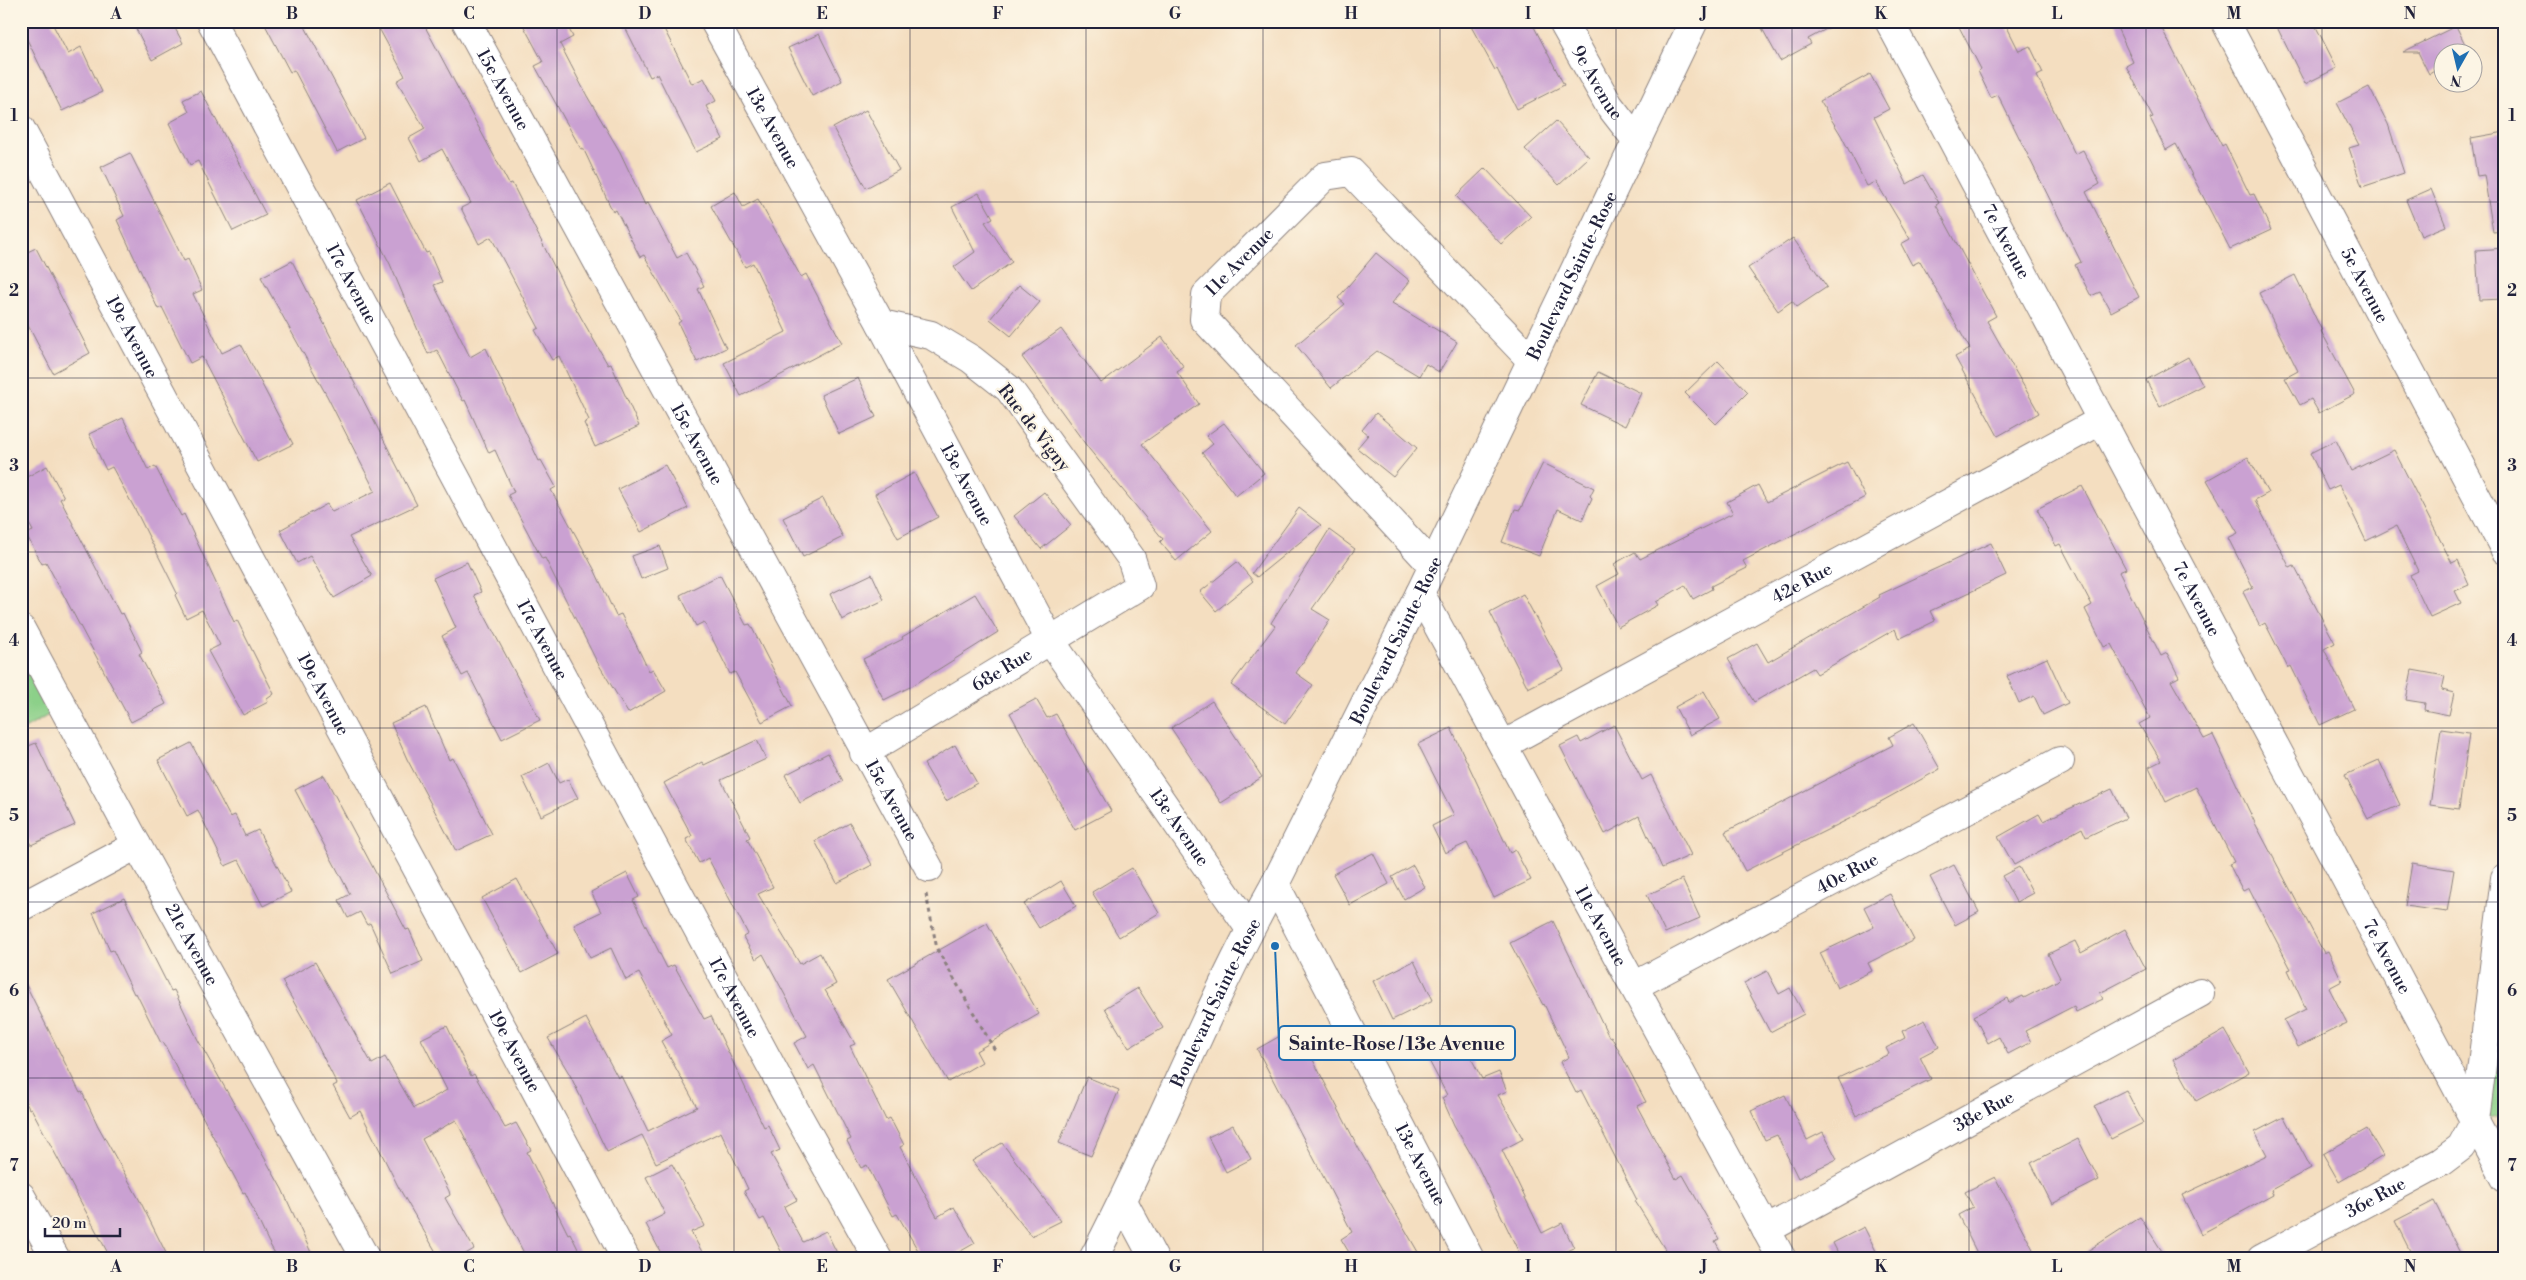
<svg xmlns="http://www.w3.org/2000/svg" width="2526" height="1280" viewBox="0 0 2526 1280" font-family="'Libre Bodoni',serif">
<rect width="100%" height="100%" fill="#fcf5e5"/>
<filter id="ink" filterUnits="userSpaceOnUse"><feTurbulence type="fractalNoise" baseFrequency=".02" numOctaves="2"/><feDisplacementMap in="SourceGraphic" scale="10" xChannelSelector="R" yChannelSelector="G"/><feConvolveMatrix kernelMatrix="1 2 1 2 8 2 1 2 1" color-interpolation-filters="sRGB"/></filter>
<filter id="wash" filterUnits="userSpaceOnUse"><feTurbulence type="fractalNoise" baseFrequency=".0096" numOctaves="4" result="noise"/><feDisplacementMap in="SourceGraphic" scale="20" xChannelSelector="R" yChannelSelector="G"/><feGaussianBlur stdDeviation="1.12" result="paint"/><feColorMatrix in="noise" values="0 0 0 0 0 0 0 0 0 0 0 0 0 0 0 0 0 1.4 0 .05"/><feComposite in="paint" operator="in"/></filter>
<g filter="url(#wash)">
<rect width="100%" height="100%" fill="#f4dec0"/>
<path fill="#8cd089" stroke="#577962" d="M21,656l31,57 -31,18z
M2505,878v238l-30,5z"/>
<g id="blocks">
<path fill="#caa1d2" d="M21,21h30l17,33 13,-7 21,45 -40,19 -41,-84z
M132,21h39l12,22 -31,17z
M263,21h39l62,117 -27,14 -43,-82 -4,2z
M375,21h47l87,163 3,-1 58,115 38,67 3,-1 28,62 -44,21 -11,-24 5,-3 -30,-64 -7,4 -17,-30 4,-2 -48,-91 -12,7 -18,-36 10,-5 -29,-54 -21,12 -12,-23 16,-9 -28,-48 8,-5z
M521,21h44l8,16 -13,7 27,52 33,56 25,53 3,-2 29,55 9,-5 18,33 -6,3 28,59 -29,14 -19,-39 3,-2 -37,-66 -4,2 -24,-47 -3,2 -30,-64 -2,1 -46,-83 8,-4z
M622,21h38l32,63 12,-6 12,23 -10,5 17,33 -27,13 -39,-78 -7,3z
M1468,21h63l33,64 -47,24 -20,-40 -2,1z
M1758,21h83l-33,18 3,5 -31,17z
M1956,21h48l15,30 11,-5 13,27 -6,3 38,78 8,-4 17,34 -14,8 53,105 -28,15 -11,-20 -9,4 -16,-31 6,-3 -83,-167 -7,3 -13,-27 3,-2z
M2114,21h44l64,125 3,-2 25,51 4,-1 17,36 -41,19 -54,-105 -10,6 -16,-32 3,-1 -27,-51 7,-4z
M2274,21h39l24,47 -32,16z
M2456,26l13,26h-25v14l-15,8 -11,-22h-15z
M819,34l23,47 -30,15 -24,-48z
M1870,74l19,35 -15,8 33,67 16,-9 16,28 -3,2 60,111 -9,5 52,92 -41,23 -43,-79 15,-8 -50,-88 -8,4 -11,-21 9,-5 -34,-57 -9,4 -26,-51 -21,-34z
M2369,87l19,37 16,49 -42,14 -13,-39 10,-3 -22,-42z
M201,91l65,124 -33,16 -35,-70 -8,4 -21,-42 20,-11 -6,-12z
M866,110l33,60 -33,18 -33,-60z
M1556,121l33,36 -30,28 -34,-36z
M2505,132v99l-12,1 -9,-57 -7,1 -6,-38z
M130,153l54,108 4,-2 14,31 -9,4 29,59 19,-9 52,100 -36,18 -55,-105 -12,6 -28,-56 -4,2 -41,-89 7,-4 -23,-49z
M1485,168l46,49 -30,27 -45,-48z
M390,183l36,70 3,-1 13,30 -8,3 36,72 16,-9 53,113 2,-1 15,27 -5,3 43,79 22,47 5,-2 28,57 4,-2 13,22 -38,22 -32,-53 -51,-102 -3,1 -34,-64 6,-3 -19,-42 -6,3 -24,-53 -2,1 -26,-51 -9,4 -38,-90 -33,-64z
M2431,189l15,37 -25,10 -15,-36z
M735,192l8,15 15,-8 43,78 5,-3 36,69 -101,53 -17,-33 62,-31 -33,-69 -8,4 -34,-61z
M979,193l14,25 -8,4 27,40 -41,29 -17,-24 21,-15 -23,-45z
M1793,238l34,49 -30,20 -5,-6 -14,10 -30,-43z
M36,248l54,105 -37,20 -32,-61v-57z
M2505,248l-1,51 -25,1 -3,-50z
M1376,253l34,28 -18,22 65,39 -18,30 -13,-8 -7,12 -42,-25 -46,37 -35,-43 49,-41 -7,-6z
M292,261l125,244 -68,32 23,39 -38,22 -24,-42 -13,7 -17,-33 47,-26 5,8 43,-21 -48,-95 -66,-119z
M2295,275l27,56h-1l34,63 -36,19 -8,-14 -11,6 -15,-27 13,-7 -39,-78z
M1019,285l21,17 -29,34 -21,-17z
M1061,329l40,54 61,-46 22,30 -7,5 22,32 -57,40 70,87 -36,30 -16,-19 3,-3 -74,-90 -67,-92z
M2188,357l15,28 -43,22 -14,-27z
M1718,361l30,31 -32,32 -31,-31z
M1598,372l43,21 -16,33 -44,-21z
M858,378l18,39 -37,17 -18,-39z
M1376,413l41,35 -24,29 -36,-29 11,-13 -6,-5z
M123,418l25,52 7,-4 26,50 3,-2 50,108 3,-2 37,74 -7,5 1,3 -25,13 -35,-64 12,-6 -18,-35 -16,8 -11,-23 2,-2 -40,-80 -25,-46 -6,3 -17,-36z
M1224,423l40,50 -28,23 -34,-43 11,-9 -7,-8z
M2336,440l15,31 43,-21 58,113 6,-3 11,25 -14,6 6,12 -31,14 -20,-42 8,-4 -22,-45 -30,15 -27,-56 -11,5 -18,-37z
M2248,457l20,36 -13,7 35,68 4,-2 41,77 -11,6 30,60 -34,16 -29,-59 -3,2 -23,-45 -5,3 -17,-34 10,-5 -25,-49 10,-5 -31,-53z
M1847,462l18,35 -122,64 4,7 -36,18 1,3 -19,10 -8,-14 -29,17 2,3 -40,22 -21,-41 22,-12 -5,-10 21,-12 5,7 93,-46 -6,-11 31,-17 9,17z
M1543,463l51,25 -4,8 2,2 -10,22 -24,-11 -19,47 -37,-14 13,-33 5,1z
M665,465l23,43 -47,24 -23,-43z
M47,466l17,31 -4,2 60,115 3,-1 19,39 -3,2 27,50 -35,18 -85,-160 -4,2 -16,-30 7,-3 -12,-22v-29z
M914,473l24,44 -40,21 -23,-44z
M2082,486l44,83 -7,3 42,84 6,-3 12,24 -8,4 33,58 9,-4 43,90 68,128 4,-2 14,30 -13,7 18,35 -49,24 -14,-27 22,-11 -18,-39 3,-1 -42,-81 -6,3 -14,-27 5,-2 -38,-75 -30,15 -17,-35 12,-6 -22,-37 11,-6 -39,-74 -7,3 -19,-38 7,-4 -32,-61 -4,2 -19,-37z
M1044,492l27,33 -30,24 -27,-33z
M823,498l20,39 -40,20 -20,-39z
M1299,508l22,17 -64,52 -5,-4z
M1329,530l26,19 -43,60 18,11 -34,53 17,12 -28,39 -54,-39 44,-59 -4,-3z
M1991,543l15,32 -76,36 5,10 -36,18 -4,-10 -78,45 -4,-6 -59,34 -26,-43 29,-16 11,19 112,-65 -1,-2z
M660,546l8,22 -27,11 -9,-23z
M467,562l14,30 -7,3 66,125 -38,19 -34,-66 -6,3 -20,-40 14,-8 -23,-50z
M1237,562l16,19 -37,30 -16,-19z
M872,574l12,26 -42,20 -12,-26z
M720,575l26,50 4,-1 42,82 -30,16 -27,-50 -5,2 -26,-52 -8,4 -16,-31z
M975,594l23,38 -86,54 -28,14 -21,-41 40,-20 -1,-2z
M1523,594l41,76 -36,18 -38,-76z
M2047,658l21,45 -25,12 -9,-19 -15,7 -12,-27z
M2412,670l33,6 -3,14 12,3 -5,22 -25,-5 1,-7 -19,-3z
M1704,691l16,28 -30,16 -15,-28z
M1036,699l11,19 9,-4 55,97 -36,19 -65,-117z
M1212,701l50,76 -41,26 -50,-75z
M426,707l23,53 4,-2 39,76 -36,17 -49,-92 -16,-36z
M1914,723l26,46 -85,47 -110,55 -20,-39 168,-87 -4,-8z
M1614,725l28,55 9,-5 40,80 -29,13 -23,-52 -34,18 -45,-88 18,-9 3,6z
M1451,728l59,125 5,-3 16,30 -37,18 -27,-55 -22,10 -13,-27 22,-11 -36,-71z
M2441,729l28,4 -10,76 -29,-4z
M757,740l9,19 -45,21 29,57 -3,2 26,48 -15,7 42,70 20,-11 16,31 -11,6 30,54 -5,2 36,74 4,-2 14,27 -4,2 37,70 17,-10 21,36 -28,16h-24l-26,-45 -4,2 -26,-51 -6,3 -14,-27 4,-2 -37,-74 -6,4 -14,-26 13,-7 -44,-82 -7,5 -13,-22 5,-3 -40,-76 -9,5 -13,-24 6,-3 -28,-53 38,-21 2,3z
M36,743l39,82 -44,20 -10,-20v-76z
M191,743l39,74 5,-2 10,21 13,-6 33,62 -28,14 -24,-46 -14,6 -27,-56 -11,6 -29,-56z
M955,745l22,38 -31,18 -22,-37z
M828,753l15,28 -43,22 -15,-28z
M2379,760l21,45 -32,14 -23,-44z
M549,763l10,20 9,-4 10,19 -37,18 -19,-39z
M324,775l82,155 3,-1 14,32 -30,13 -23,-51 -3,2 -7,-13 -12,6 -9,-18 11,-6 -55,-104z
M2112,789l14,29 -40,19 -4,-9 -68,37 -16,-28 41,-23 4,7z
M850,823l22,42 -35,18 -22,-42z
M1373,853l16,31 -39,21 -17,-31z
M2412,863l42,7 -7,42 -42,-6z
M1413,865l12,22 -21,12 -12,-22z
M1954,865l25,47 -24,13 -25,-48z
M2019,867l14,26 -17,9 -14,-26z
M1132,868l27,45 -40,24 -27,-45z
M627,873l12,24 -6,3 34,68 7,-3 30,54 7,-3 53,111 4,-2 12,25 -9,4 26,46 -13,7 19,35 23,-11 14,28h-70l12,-6 -18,-35 -4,2 -16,-29 4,-2 -27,-57 -65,31 -14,-28 -35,17 -37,-77 -22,-37 38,-20 32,60 3,-2 27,55 49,-24 -36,-66 11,-6 -33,-62 -13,7 -15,-32 -21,10 -16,-33 27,-13 -10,-20z
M517,879l41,75 -36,19 -40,-75z
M1682,879l18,39 -35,15 -18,-38z
M1061,881l15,25 -37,22 -15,-24z
M1890,894l24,46 -46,23 4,8 -35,17 -17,-35 54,-26 -10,-20z
M124,898l47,93 3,-1 24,50 84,149 32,70h-36l-10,-18 -23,-49 -2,1 -80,-151 -2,1 -25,-50 -2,1 -21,-44 -3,1 -17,-38z
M1553,921l56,116 2,-1 35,66 -9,4 39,73 7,-4 36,64 -4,2 10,18h-54l-36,-58 2,-1 -56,-110 -5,3 -16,-31 9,-5 -25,-53 -1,1 -33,-62z
M987,923l52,91 -63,37 6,11 -34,20 -60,-103z
M2125,929l21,40 -46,24 3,6 -27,13 -2,-6 -49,25 6,11 -23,12 -9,-17 -11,6 -14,-27 33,-18 2,5 14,-7 1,2 33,-17 3,-3 -12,-24 27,-13 6,12z
M1414,961l19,39 -41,20 -19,-39z
M315,962l57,102 13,-7 29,51 33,-18 -26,-51 26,-13 24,50 3,-2 31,54 11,-5 15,27 -4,2 41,82 2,-1 13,26h-56l-71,-139 -34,19 27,52 1,4 -5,3 29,51 -17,10h-17l-41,-71 -39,-77 -10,6 -17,-31 4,-2 -27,-53 -28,-50z
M1767,971l12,23 11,-6 14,26 -34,18 -26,-49z
M21,975l59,118 2,-1 16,34 42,75 29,58h-58l-80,-151 -2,1 -8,-18z
M1138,988l25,40 -34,20 -24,-40z
M1925,1020l14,27 -19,10 11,22 -75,37 -18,-38 51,-24 -3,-6 19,-10 -3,-7z
M1296,1027l64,124 62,108h-69l-12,-20 11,-7 -95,-183z
M2225,1030l24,42 -53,29 -23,-41z
M1459,1035l23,44 17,-7 8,19 -9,4 25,44 -21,11 40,83 20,-10 12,25 -23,11h-29l-46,-96 -22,-38 -12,-27 5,-3 -22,-42z
M1087,1077l32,13 -28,66 -32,-13z
M2126,1090l17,33 -32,16 -17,-33z
M1785,1095l22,45 16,-8 14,27 -39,19 -21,-43 -12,5 -14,-29z
M2284,1117l27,51 -40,22 2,5 -72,39 -19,-39 85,-40 -12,-23z
M1233,1125l18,34 -25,13 -18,-35z
M2367,1129l16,27 -44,26 -16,-28z
M2078,1139l21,41 -47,24 -21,-41z
M1002,1143l59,78 -30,15 -59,-75z
M672,1164l33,62 -14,6 15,27h-42l-18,-35 19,-10 -19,-37z
M1995,1177l43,82h-58l-22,-44 15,-8 -8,-15z
M2434,1201l29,58h-49l-19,-38z
M2140,1217l27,42h-92z
M1864,1227l16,32h-39l-8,-16z"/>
</g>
</g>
<g filter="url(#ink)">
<use href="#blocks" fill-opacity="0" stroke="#8b807e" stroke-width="1"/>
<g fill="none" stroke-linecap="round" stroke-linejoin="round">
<defs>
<g id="street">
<path id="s1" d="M211,21l580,1082 87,156"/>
<path id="s2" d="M466,21l463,847"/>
<path id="s3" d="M714,21l167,303 169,316 200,289"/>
<path id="s4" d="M1562,21l47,84 28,36"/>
<path id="s5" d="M1889,21l616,1157"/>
<path id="s6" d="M2225,21l280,529"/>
<path id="s7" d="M21,129l605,1130"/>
<path id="s8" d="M1433,566l-229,-247 2,-24 119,-119 26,-4 180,188"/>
<path id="s9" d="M1420,593l362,666"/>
<path id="s10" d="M21,629l116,216 229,414"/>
<path id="s11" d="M1503,745l599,-325"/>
<path id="s12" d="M864,753l276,-167 -9,-28 -122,-169 -38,-30 -40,-24 -50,-11"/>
<path id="s13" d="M1275,884l195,375"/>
<path d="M21,907l116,-62"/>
<path id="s14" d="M1634,986l426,-225"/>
<path d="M21,1196l35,63"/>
<path d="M1123,1201l31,58"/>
<path id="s15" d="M1766,1230l434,-237"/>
<path id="s16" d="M2261,1259l180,-97 20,-15 14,-26 30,-243"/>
</g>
<g id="secondary">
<path id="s17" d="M1093,1259c65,-123 114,-254 182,-375l145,-291 274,-572"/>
</g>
</defs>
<use href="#street" stroke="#8b807e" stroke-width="30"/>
<use href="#secondary" stroke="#8b807e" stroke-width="30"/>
<path stroke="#8b807e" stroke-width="3" stroke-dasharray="4 4" stroke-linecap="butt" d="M926,894l11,55 59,103"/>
<use href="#street" stroke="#fff" stroke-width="28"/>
<use href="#secondary" stroke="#fff" stroke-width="28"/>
</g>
</g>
<path fill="none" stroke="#22223b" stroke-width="1" stroke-opacity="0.55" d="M204,21v1238M380,21v1238M557,21v1238M734,21v1238M910,21v1238M1086,21v1238M1263,21v1238M1440,21v1238M1616,21v1238M1792,21v1238M1969,21v1238M2146,21v1238M2322,21v1238M21,202h2484M21,378h2484M21,552h2484M21,728h2484M21,902h2484M21,1078h2484"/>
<g text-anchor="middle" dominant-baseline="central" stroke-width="4.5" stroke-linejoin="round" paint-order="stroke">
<g font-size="18" fill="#22223b" stroke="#fcf5e5">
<text stroke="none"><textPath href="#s4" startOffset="71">9e Avenue</textPath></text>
<text stroke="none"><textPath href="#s2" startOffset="78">15e Avenue</textPath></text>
<text stroke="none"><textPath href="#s3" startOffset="122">13e Avenue</textPath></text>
<text stroke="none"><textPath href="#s5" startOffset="250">7e Avenue</textPath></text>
<text stroke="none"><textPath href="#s8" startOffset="408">11e Avenue</textPath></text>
<text stroke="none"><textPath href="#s17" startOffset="1094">Boulevard Sainte-Rose</textPath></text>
<text stroke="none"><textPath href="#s1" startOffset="298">17e Avenue</textPath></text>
<text stroke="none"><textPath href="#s6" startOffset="299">5e Avenue</textPath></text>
<text stroke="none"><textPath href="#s7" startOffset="236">19e Avenue</textPath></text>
<text transform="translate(1034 428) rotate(52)">Rue de Vigny</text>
<text stroke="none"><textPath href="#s2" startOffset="482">15e Avenue</textPath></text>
<text stroke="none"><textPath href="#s3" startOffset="528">13e Avenue</textPath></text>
<text stroke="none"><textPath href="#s11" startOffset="340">42e Rue</textPath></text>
<text stroke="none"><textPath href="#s5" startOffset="655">7e Avenue</textPath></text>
<text stroke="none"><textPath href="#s1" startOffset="702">17e Avenue</textPath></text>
<text stroke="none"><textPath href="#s17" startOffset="689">Boulevard Sainte-Rose</textPath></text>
<text stroke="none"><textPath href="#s12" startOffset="161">68e Rue</textPath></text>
<text stroke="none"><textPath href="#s7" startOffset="641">19e Avenue</textPath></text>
<text stroke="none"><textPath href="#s2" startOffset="888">15e Avenue</textPath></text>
<text stroke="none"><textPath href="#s3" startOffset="932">13e Avenue</textPath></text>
<text stroke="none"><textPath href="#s14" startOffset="241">40e Rue</textPath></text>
<text stroke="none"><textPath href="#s9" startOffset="379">11e Avenue</textPath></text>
<text stroke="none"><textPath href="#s10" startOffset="359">21e Avenue</textPath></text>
<text stroke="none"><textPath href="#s5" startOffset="1060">7e Avenue</textPath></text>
<text stroke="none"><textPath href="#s1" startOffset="1108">17e Avenue</textPath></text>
<text stroke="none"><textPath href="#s17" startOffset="284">Boulevard Sainte-Rose</textPath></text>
<text stroke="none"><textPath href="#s7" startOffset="1046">19e Avenue</textPath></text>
<text stroke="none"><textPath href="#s15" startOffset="248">38e Rue</textPath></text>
<text stroke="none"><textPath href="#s13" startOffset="316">13e Avenue</textPath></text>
<text stroke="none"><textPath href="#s16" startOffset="130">36e Rue</textPath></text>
</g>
</g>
<path fill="none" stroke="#1f6fb2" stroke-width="2" d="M1275 946L1279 1043"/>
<circle fill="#1f6fb2" stroke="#fcf5e5" stroke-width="2" cx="1275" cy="946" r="5"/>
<rect fill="#fcf5e5" stroke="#1f6fb2" stroke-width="2" x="1279" y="1026" width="236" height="34" rx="5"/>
<g font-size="19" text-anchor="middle" font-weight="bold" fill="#22223b">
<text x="1397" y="1050">Sainte-Rose / 13e Avenue</text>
</g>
<rect width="2526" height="1280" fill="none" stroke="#fcf5e5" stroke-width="55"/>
<g transform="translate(2458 68) rotate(188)"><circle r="24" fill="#fcf5e5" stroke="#a5a1a1"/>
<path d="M0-4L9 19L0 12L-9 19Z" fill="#1f6fb2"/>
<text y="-8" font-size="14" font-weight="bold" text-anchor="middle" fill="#22223b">N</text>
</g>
<path d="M45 1228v8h75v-8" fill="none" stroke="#22223b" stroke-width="2.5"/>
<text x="52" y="1228" font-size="15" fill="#22223b" stroke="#fcf5e5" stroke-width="4" paint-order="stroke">20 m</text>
<rect x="28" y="28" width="2470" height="1224" fill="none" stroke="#22223b" stroke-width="2"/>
<g font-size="16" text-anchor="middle" font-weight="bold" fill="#22223b">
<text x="116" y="19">A</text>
<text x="292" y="19">B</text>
<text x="469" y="19">C</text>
<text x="645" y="19">D</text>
<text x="822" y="19">E</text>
<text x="998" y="19">F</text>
<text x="1175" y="19">G</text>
<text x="1351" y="19">H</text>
<text x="1528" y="19">I</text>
<text x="1704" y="19">J</text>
<text x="1881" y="19">K</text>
<text x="2057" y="19">L</text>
<text x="2234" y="19">M</text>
<text x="2410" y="19">N</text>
<text x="14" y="121">1</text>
<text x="2512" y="121">1</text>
<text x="14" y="296">2</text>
<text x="2512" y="296">2</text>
<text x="14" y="471">3</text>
<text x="2512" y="471">3</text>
<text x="14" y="646">4</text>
<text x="2512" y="646">4</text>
<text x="14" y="821">5</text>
<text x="2512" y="821">5</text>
<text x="14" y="996">6</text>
<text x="2512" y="996">6</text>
<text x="14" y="1171">7</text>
<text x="2512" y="1171">7</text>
<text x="116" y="1272">A</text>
<text x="292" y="1272">B</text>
<text x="469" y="1272">C</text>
<text x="645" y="1272">D</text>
<text x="822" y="1272">E</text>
<text x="998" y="1272">F</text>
<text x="1175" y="1272">G</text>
<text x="1351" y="1272">H</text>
<text x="1528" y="1272">I</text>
<text x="1704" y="1272">J</text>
<text x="1881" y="1272">K</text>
<text x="2057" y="1272">L</text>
<text x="2234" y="1272">M</text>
<text x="2410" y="1272">N</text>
</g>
</svg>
